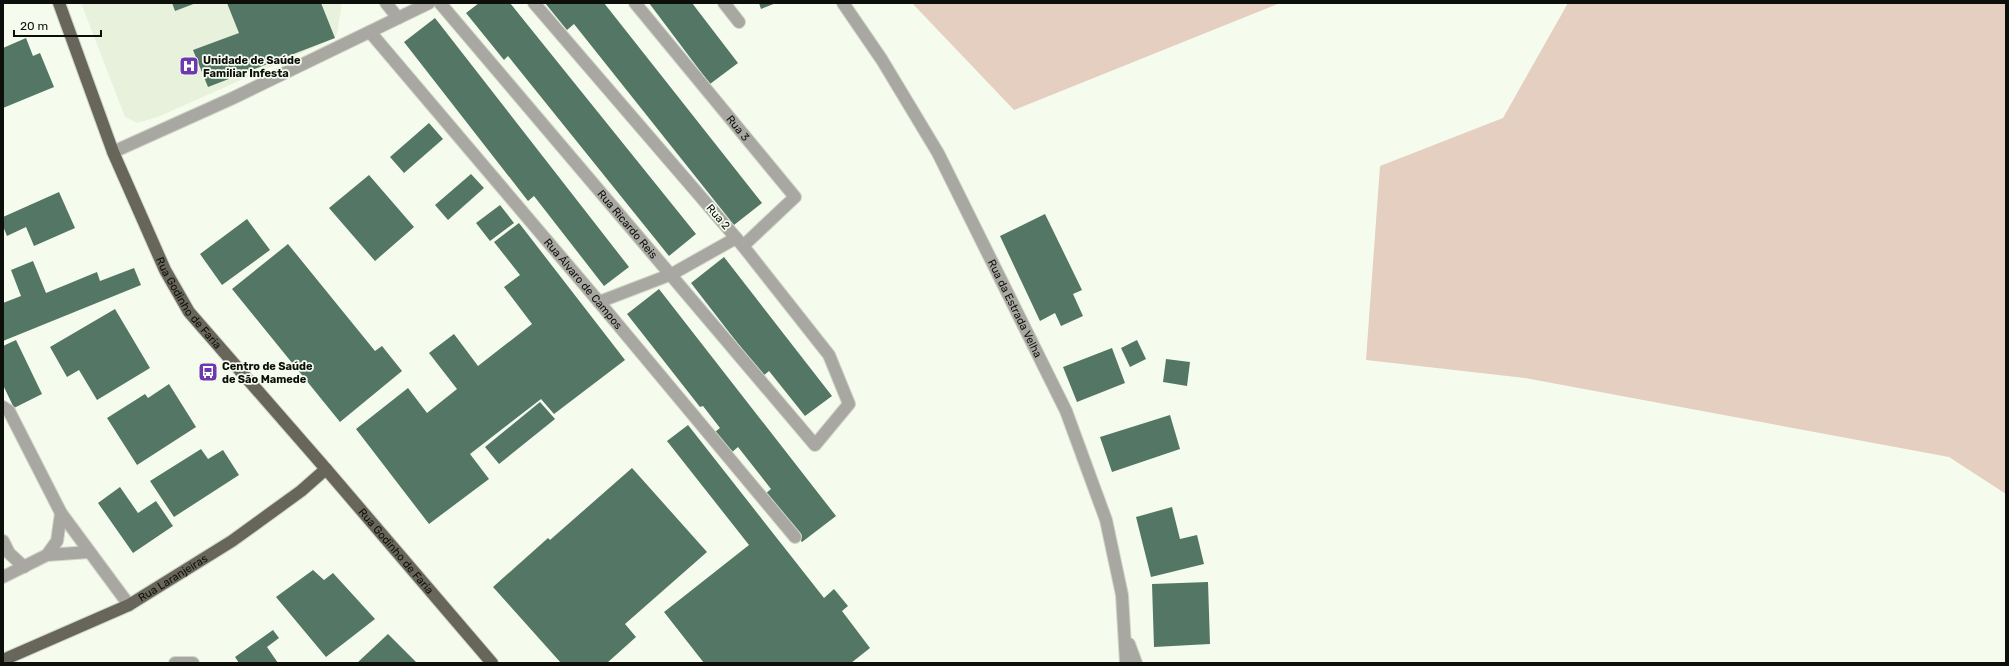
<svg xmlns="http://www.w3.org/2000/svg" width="2009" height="666" viewBox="0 0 2009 666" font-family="Rubik,sans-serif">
<rect width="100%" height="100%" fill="#f5fced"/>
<path fill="#e7f1dc" d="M81,3h261l-5,30 -2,5 -177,79 -21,6 -12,-6z"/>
<path fill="#e4cfc0" d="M912,3h368l-266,107z
M1568,3h438v491l-57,-37 -424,-79 -159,-18 14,-194 123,-48z"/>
<path fill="#547664" d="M172,3h24l-21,8z
M227,3h94l14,35 -127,49 -15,-37 46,-17z
M479,3h31l186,231 -27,22 -161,-200 -4,4 -38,-47z
M545,3h59l158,200 -28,22 -160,-201 -7,6z
M649,3h43l46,60 -28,21z
M759,3h17l-15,6z
M435,18l194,249 -25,19 -70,-90 -6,5 -124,-159z
M26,38l7,18 7,-3 14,34 -51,21v-60z
M429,123l14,16 -39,34 -14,-16z
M471,174l13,14 -36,32 -13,-15z
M369,175l45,52 -39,34 -46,-53z
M59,192l16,36 -41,18 -8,-19 -19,9 -4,-10v-9z
M500,205l14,18 -24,18 -14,-18z
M1045,214l37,76 -9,4 10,22 -22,10 -6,-13 -15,8 -40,-85z
M247,219l23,31 -48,35 -22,-31z
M519,223l106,137 -71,54 -13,-15 -71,55 19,25 -60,45 -73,-95 52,-41 19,25 30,-24 -28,-36 25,-19 24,32 54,-42 -28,-37 16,-12 -26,-33z
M288,244l87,107 7,-5 20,25 -62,51 -108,-133z
M724,257l108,139 -27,20 -36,-45 -6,5 -72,-93z
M33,261l13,32 51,-21 3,9 34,-13 7,17 -138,56v-38l18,-7 -10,-26z
M659,289l177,227 -34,26 -37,-48 6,-5 -33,-42 -7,6 -16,-21 5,-4 -17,-22 -3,1 -73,-93z
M115,309l35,59 -53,32 -18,-30 -12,7 -17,-30z
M16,340l26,54 -28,14 -11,-23v-39z
M1137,340l9,19 -16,8 -9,-19z
M1112,348l13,35 -48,19 -14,-35z
M1166,359l24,3 -3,24 -24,-4z
M169,384l27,43 -59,38 -30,-47 38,-24 3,4z
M540,402l15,17 -56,45 -14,-17z
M1170,415l10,34 -68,23 -12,-35z
M688,425l136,173 10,-9 14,17 -6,5 28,37 -19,15h-147l-40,-51 85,-67 -82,-104z
M201,449l7,10 15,-9 16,25 -65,42 -24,-36z
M632,468l75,84 -82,72 11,13 -29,26h-46l-68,-76 55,-49 2,2z
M120,487l18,26 18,-12 17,25 -40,27 -35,-50z
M1172,507l8,32 17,-4 7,29 -53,13 -15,-60z
M313,570l11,10 9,-7 42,46 -49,38 -50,-60z
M1208,582l2,62 -56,3 -2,-63z
M273,630l6,8 -12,9 11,16h-39l-4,-6z
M388,634l29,29h-60z"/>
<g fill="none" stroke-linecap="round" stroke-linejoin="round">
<defs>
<g id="minor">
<path d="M386,3l12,15"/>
<path id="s1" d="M440,3l375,442 34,-41 -20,-49 -86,-109 -209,-243"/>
<path id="s2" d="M635,3l160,194 -52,49"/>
<path d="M724,3l15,19"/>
<path id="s3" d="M843,3l39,57 56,93 128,258 40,109 16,75 4,68"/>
<path id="s4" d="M370,32l229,270 196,235"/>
<path d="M113,152l120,-54 196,-95"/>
<path d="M599,302l73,-28 64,-36"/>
<path d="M3,407l6,4 52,102 68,92"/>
<path d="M3,541l6,12 15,14"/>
<path d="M47,555l42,-3"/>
<path d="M3,577l44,-22 10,-14 4,-28"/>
<path d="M1129,644l7,19"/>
<path d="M175,663h18"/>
</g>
<g id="major">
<path id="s5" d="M59,3l54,149 52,118 24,42 137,157 166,194"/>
<path id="s6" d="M3,660l126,-55 103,-64 69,-50 25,-22"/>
</g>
</defs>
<use href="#minor" stroke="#d0d6c9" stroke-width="14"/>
<use href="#major" stroke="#d0d6c9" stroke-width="14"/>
<use href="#minor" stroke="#a9a7a1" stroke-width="12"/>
<use href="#major" stroke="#68655a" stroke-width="12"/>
</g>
<defs>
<symbol id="hospital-square" viewBox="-11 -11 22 22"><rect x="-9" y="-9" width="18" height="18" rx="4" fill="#6e39b0" stroke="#f5fced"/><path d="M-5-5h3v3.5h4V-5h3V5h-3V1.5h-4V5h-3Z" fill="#fff"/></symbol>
<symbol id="bus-square" viewBox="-11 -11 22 22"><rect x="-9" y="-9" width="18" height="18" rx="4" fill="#6e39b0" stroke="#f5fced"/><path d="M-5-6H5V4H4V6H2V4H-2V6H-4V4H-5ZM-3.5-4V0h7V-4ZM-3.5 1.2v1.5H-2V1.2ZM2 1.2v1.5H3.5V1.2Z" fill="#fff"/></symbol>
</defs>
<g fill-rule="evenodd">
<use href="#hospital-square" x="178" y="55" width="22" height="22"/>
<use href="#bus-square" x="197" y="361" width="22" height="22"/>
</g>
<g text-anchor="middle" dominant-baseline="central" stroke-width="3.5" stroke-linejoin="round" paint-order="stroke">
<g font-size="11" font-weight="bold" fill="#0d0f0a" stroke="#f5fced" text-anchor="start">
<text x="203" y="60">Unidade de Saúde<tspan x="203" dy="13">Familiar Infesta</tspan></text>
<text x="222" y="366">Centro de Saúde<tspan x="222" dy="13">de São Mamede</tspan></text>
</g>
<g font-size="11" fill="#0d0f0a" stroke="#f5fced">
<text stroke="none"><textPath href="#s2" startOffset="162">Rua 3</textPath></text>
<text transform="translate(718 217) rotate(49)">Rua 2</text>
<text stroke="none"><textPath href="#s1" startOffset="290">Rua Ricardo Reis</textPath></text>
<text stroke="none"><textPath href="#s4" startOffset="330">Rua Álvaro de Campos</textPath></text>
<text stroke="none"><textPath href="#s5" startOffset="328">Rua Godinho de Faria</textPath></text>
<text stroke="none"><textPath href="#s3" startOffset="351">Rua da Estrada Velha</textPath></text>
<text stroke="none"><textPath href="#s5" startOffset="652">Rua Godinho de Faria</textPath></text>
<text stroke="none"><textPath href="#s6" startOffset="189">Rua Laranjeiras</textPath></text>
</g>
</g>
<rect width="2009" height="666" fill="none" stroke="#0d0f0a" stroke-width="8"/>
<path d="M14 30v6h87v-6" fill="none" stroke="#0d0f0a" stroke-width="2"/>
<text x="20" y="30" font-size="12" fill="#0d0f0a" stroke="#f5fced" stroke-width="3" paint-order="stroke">20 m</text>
</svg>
